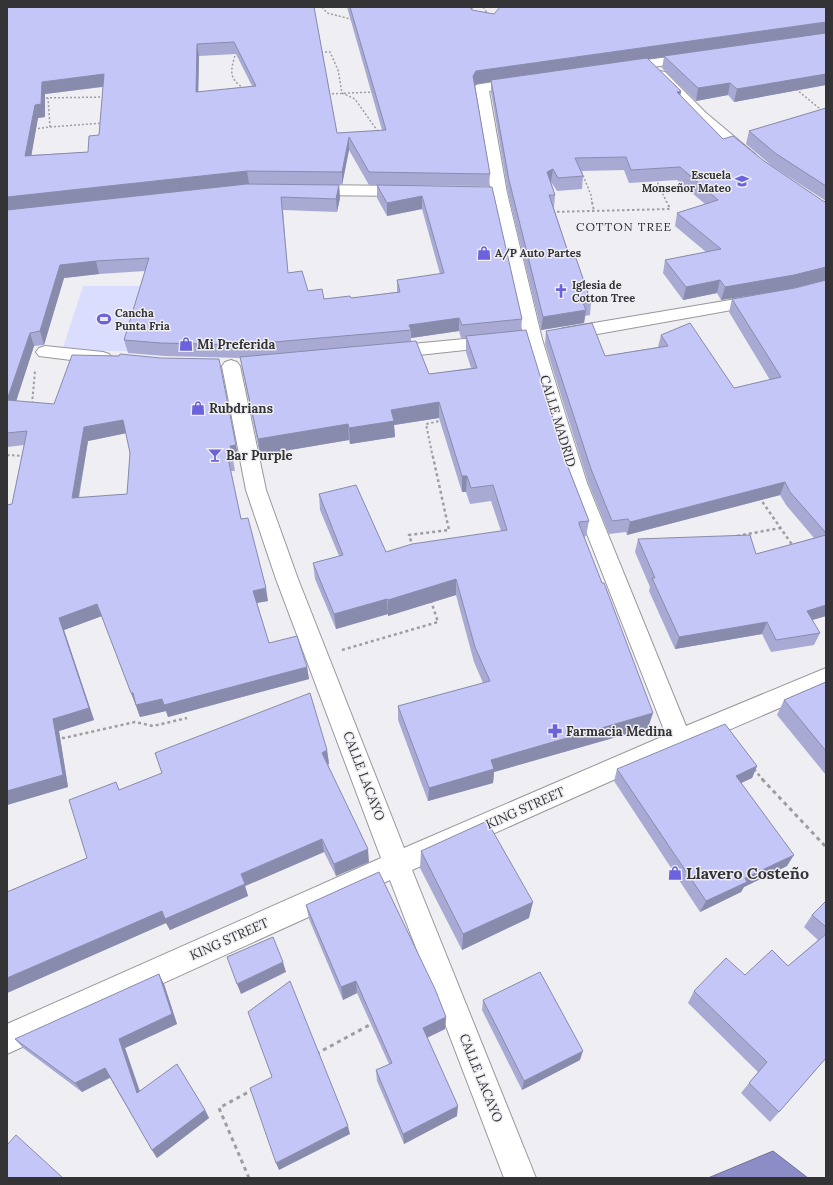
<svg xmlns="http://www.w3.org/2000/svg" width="833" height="1185" viewBox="0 0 833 1185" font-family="Lora,serif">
<rect width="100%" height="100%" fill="#eeeef3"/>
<path fill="#dbddfe" d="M83,286h61l-17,65h-65z"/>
<path fill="#8c8dc7" stroke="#71729b" d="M773,1151l35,27h-100z"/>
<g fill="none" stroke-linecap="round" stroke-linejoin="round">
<defs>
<path id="minor" d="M692,54l5,1 2,3 -2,3 -74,10 -5,-1 -2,-3 2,-3 5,-1z
M660,71l5,1 41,41 49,41 2,3 -2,3 -5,1 -5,-1 -49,-41 -41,-41 -2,-3 2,-3z
M520,78l5,1 2,3 -2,3 -36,6 18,102 35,146 25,81 20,63 99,243 140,-58v20l-197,85 -217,97 124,308h-32l-114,-298 -383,174v-30l374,-166 -105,-279 -30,-89 -24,-124 3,-4 6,-2 6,2 3,4 26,124 32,89 106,269 262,-113 -99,-252 -20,-63 -23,-81 -33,-146 -17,-105 2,-3 5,-1z
M310,185l96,1 5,2 3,3 -3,3 -5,2 -96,-1 -5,-2 -3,-3 3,-3z
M760,295l6,1 3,4 -3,4 -202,36 -6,-2 -3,-4 3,-4 6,-2z
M496,336l6,2 3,4 -3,4 -111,12 -6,-2 -3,-4 3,-4 6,-2z
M45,346l58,6 6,2 3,4 -3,4 -6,2 -64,-8 -3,-4 3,-4z"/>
</defs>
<use href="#minor" stroke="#98989c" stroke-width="2"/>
<path stroke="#9e9ea2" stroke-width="1.5" stroke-dasharray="2 2" stroke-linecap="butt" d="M322,7l5,6 27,7
M483,7l5,7
M469,12l4,-5
M236,52c-5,18 -9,26 9,37
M321,52h9l8,18 4,23 13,6 24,34
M796,89l30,25
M328,94l45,-2
M42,98l63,-1
M50,127l53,-4
M34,129l16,-2 -2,-29
M580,168l11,27 1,8
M656,179l11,24"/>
<path stroke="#9e9ea2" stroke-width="2" stroke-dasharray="2.5 2.5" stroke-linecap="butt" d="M592,202l2,9
M552,212l118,-3 -3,-7
M32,404l3,-33
M7,455l18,1
M433,458l-7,-34 14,-3"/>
<path stroke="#9e9ea2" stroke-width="2.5" stroke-dasharray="3 3" stroke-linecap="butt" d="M759,497l34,49
M737,536l43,-8
M413,547l-4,-12 40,-5 -16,-73
M342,650l96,-28 -7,-21
M56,737l8,1 71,-16 18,4 34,-8
M754,769l9,11"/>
<path stroke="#9e9ea2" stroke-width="3" stroke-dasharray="4 4" stroke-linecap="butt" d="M762,779l64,68
M316,1054l57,-31
M249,1178l-30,-70 35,-19"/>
<use href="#minor" fill="#fff" fill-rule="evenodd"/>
</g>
<path fill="#a9aad4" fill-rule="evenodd" d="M7,7h307l23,126 45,-3 -35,-123h123l2,3 22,4 332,-7v78l-92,17 -6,-7 -32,6 -34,-33 2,-11 -16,2 33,32 -1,5 43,43 41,22 59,40 3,1v78l-36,9 -69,11 -4,-7 -34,7 -20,-27 2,-13 41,-8 -31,-26 2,-13 28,-9 -28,-24 -48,3 -5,-13 -43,1 2,5 -1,13 -25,2 -6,-9 4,13 -1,13 16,50 21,44 -1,13 -5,1 -1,7 -43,7 -33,-137 -17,-101v-11l-15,3 -1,1 15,89 -1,12 -120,-1 -20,-35 -7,35 -94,-1 91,1 1,13 -3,14 -54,-2 5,63 20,18 16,8 27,-1 46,-6v-12l43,-6 -18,-65 -35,7 -10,-18v-13l115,2 30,132 -1,12 47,136 21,54 -3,15 -2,1 64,191 -154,44 -1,11 -65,18 -30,-81v-14l85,-23 -9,-21 -18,-67 -68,21v-2l-52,15 -21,-50 -2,-16 26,-7 -19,-46 -1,-16 67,58 115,-21 -10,-30 -21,3 -4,-12h-4l-23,-74 -45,7 1,12 -45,7 -1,-4 -89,15 -17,-82 -2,-15 -77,-2 -36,-3 -4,-13 21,-69 -46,3 -35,4 -20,67 -10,1 -18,55 220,44 2,13 -5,1 2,12h-4l10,48 27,82 -11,2 12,40 38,24 2,12 -141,38 -2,-6 -26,6 -38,-101 -38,14 30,90 -35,11 9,56 -61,18v-300l5,-1 12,-59 -17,2zM236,54l16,32 -54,6 1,-36zM103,87l-4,48 -11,17 -57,3 7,-37 7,-1v-23zM459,331l2,7h5v14l5,16 -42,6 -18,-33v-3zM126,433l4,20 -3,41 -48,4 9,-57z
M826,108v93l-54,-35 -26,-22 3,-13z
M826,280v336l-14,4 8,13 -6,12 -43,7 -9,-18 -87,15 -26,-58 1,-4 -15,-35 3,-13 118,15 58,-16 -28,-33 -6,-10 -153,40 -1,-3 -17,2 -21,-52 -43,-138 1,-13 59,25 53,-9 3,-12 73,53 36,-8 -41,-68 3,-13 63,-11z
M826,682v93l-49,-60 7,-15z
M327,750l2,14 -1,1 41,97 -33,14 -12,-24 -79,34 3,10 -78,34 -4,-7 -159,70v-101l80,-34 32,-68 43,-17 -7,-20z
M757,766l-5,12 -11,5 46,83 -43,21 -3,5 -41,20 -86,-131 3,-12z
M421,851l108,67 -67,32 -42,-82z
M826,901v157l-47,54 -9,10 -29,-29 17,-21 -70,-69 6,-12 51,-16 43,-9 30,-26 -14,-13 8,-12z
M306,905l140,112 -1,12 -18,9 30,78 -53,28 -27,-63 -1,-11 13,-6 -32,-71 -14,7 -34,-81z
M164,984l13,40 -52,24 15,43 65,19 4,8 -52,40 -5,-8 -42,-72 -28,14 -59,-44 -8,-9z
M483,1000l97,60 -58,30 -40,-80z"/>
<path fill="#898bad" d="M826,22v12l-162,22v1l-188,27 -3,4v-12l3,-5z
M197,44l2,12 -1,49 -2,-13z
M104,74l3,12 -62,8v23l-7,1 -9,51 -4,-13 10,-51 7,-23z
M826,74v11l-92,17 3,-13z
M730,83l-2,12 -32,6 2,-13z
M681,91l-2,13 -2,-12z
M349,137v13l-7,35v-13z
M553,169l-2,13 -5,3 1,-13z
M247,171l2,13 -242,27v-14z
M339,185l1,13 -3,14 -1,-13z
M422,196v13l-35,7v-13z
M96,261l3,13 -35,4 -20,67 -4,-14 20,-66z
M826,267v13l-36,9 -69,11 4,-13z
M720,280l-3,13 -34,7 3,-13z
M586,310l-2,13 -43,7 2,-13z
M459,318v13l-48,7v-8l-2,-5z
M30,333l4,13 -22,68 -5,-14z
M439,402v16l-45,7 1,12 -45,7 -1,-16 42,-18z
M123,420l4,13 -39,8 -12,70 -4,-13 12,-71z
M348,424l1,16 -89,15 -2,-16z
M236,445l2,13 -5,1 -3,-13z
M462,476h5l-1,16h-4z
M785,482l-5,13 -153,40 3,-13z
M456,579v16l-68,21v-16z
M266,588l2,13 -12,2 -3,-12z
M387,599l1,15 -52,15 -2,-15z
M97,604l5,12 -38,14 30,90 -35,11 9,56 -61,18v-14l46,-72 6,-101z
M826,605v11l-24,7 5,-12z
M767,622l-5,12 -87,15 4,-12z
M307,667l2,12 -141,38 -2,-6 -26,6 -4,-12 26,-6z
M131,693h2l3,12z
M653,713l-5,15 -154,44 -1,11 -65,18 1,-13 62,-28z
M327,750l2,14 -5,2 -2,-13z
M757,766l-5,12 -22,10 6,-12z
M322,839l2,13 -79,34 3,10 -78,34 -4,-7 -159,70v-15l155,-67 79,-37z
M368,849l1,13 -33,14 -2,-12z
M794,855l-7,11 -43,21 -3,5 -41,20 6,-11 39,-23z
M533,902l-4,16 -67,32 1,-16z
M283,962l3,10 -45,22 -4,-10z
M159,974l5,10 13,40 -52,24 18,54 -6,-9 -18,-54z
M356,981l1,12 -14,7 -2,-13z
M446,1017l-1,12 -23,11 1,-12z
M583,1051l-3,9 -58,30 2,-9z
M105,1068l6,9 -29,15 -7,-9z
M458,1106l-1,10 -53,28 -1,-10z
M205,1110l4,8 -52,40 -5,-8z
M348,1126l2,8 -71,36 -3,-7z"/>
<path fill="#c4c6f7" stroke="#898bad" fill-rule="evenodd" d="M7,7h307l23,126 49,-3 -36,-123h120l2,3 22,4 6,-7h326v15l-350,49 -3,5 17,98 -121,-2 -20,-35 -7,35 -95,-1 -240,26zM234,42l22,44 -60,6 1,-48zM104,74l-5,61 -10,1 -1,16 -63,4 10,-51 6,-1 1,-22z
M826,33v41l-89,15 -7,-6 -32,5 -34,-32z
M647,58l34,33 -4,1 46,47 10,-3 31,25 59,40 3,1v65l-32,8 -69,12 -5,-7 -34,7 -21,-27 56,-11 -44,-36 41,-13 -38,-33 -49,3 -5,-13 -51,1 8,18 -25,2 -5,-9 -6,3 8,23h-6l21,63h6l15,44 -8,1 3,7 -43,7 -34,-137 -18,-100z
M826,108v78l-51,-33 -26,-22z
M247,184l92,1 -3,14 -55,-2 7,76 14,-2 6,20 14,-2 2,10 26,-3 1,2 49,-6 -3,-12 47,-7 -22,-77 -35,7 -10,-18 115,2 30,132 -60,6 -3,-7 -50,7 2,5 -171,15 -79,-2 -37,-3 25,-82 -53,3 -36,4 -20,66 -10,2 -23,67 47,4 18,-49 47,1 1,-2 41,4 58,1 17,86 -6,1 3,11 -5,1 13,61 7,-1 18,70 -13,3 16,52 28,-7 10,31 -143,38 -2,-6 -26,6 -3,-12h-2l-34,-89 -38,14 30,90 -36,11 10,56 -56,16v-286l5,-1 15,-73 -20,2v-223zM123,420l7,33 -3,41 -55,4 12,-71z
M826,280v253l-36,-41 -5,-10 -155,40 -2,-3 -16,2 -21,-52 -45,-138 46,-8 13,33 63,-10 -7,-11 29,-12 44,65 47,-11 -49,-78 63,-11z
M526,330l42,137 21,54 -10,1v2l23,59h2l49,130 -162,47 3,9 -65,19 -31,-82 92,-25 -15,-34 -19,-68 -68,21 -1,-1 -53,15 -21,-51 30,-8 -24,-61 37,-9 30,67 26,-8 95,-14 -14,-45 -22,3 -4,-12h-5l-23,-74 -48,8 3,11 -45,7 -1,-4 -90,15 -18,-82 176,-16 13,33 48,-6 -11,-32z
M750,535l6,19 70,-19v70l-19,6 13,22 -44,7 -9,-18 -88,15 -27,-59h3l-17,-39z
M826,682v69l-42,-51z
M310,693l17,57 -5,3 46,96 -34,15 -12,-25 -81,35 4,10 -80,35 -3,-8 -155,67v-86l80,-34 -18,-58 47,-18 3,8 43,-17 -7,-20z
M725,724l32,42 -21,10 58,79 -49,23 2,4 -41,19 -89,-132z
M487,821l46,81 -70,32 -42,-83z
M379,872l56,117 11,28 -23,11 35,78 -55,28 -27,-64 16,-7 -36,-82 -15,6 -35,-82z
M826,901v26l-14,-12z
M826,934v116l-1,1 1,1v6l-47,54 -30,-29 18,-21 -73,-71 32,-33 19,17 27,-25 16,16z
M273,937l10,25 -46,22 -10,-27z
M540,972l43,79 -59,30 -41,-81z
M159,974l13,40 -53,25 18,54 40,-29 28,46 -53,40 -47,-82 -30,15 -60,-44z
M290,981l58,145 -72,37 -26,-75 22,-11 -24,-65z
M16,1135l47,43h-56v-33z"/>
<defs>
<symbol id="school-bare" viewBox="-9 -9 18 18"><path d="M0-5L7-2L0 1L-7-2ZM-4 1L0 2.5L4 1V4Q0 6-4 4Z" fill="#6b62dc" stroke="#eeeef3" stroke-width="2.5" paint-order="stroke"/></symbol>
<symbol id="shop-bare" viewBox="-9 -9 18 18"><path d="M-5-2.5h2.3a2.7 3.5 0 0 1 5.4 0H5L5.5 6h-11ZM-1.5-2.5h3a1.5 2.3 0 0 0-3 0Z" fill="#6b62dc" stroke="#eeeef3" stroke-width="2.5" paint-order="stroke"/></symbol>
<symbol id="church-bare" viewBox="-9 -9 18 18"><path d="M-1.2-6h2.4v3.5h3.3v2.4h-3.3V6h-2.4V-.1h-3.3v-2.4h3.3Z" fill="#6b62dc" stroke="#eeeef3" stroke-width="2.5" paint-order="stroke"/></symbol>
<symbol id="stadium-bare" viewBox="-9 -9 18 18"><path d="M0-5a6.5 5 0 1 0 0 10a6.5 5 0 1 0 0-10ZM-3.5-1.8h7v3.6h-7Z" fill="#6b62dc" stroke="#eeeef3" stroke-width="2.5" paint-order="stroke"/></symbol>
<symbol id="bar-bare" viewBox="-9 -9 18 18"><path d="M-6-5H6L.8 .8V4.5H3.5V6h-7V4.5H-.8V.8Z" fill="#6b62dc" stroke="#eeeef3" stroke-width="2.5" paint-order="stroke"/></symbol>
<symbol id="pharmacy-bare" viewBox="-9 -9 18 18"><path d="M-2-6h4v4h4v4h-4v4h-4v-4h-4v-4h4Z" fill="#6b62dc" stroke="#eeeef3" stroke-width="2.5" paint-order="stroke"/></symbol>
</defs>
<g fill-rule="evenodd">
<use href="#school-bare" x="732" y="171" width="20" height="20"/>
<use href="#shop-bare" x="474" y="243" width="20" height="20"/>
<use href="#church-bare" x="551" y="281" width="20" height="20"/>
<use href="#stadium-bare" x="94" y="309" width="20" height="20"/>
<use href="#shop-bare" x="176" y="334" width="20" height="20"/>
<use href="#shop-bare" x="188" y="398" width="20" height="20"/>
<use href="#bar-bare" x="205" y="445" width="20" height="20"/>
<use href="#pharmacy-bare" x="545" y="721" width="20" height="20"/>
<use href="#shop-bare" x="665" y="863" width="20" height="20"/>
</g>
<g text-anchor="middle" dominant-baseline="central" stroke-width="3" stroke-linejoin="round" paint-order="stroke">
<g font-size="11" font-weight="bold" fill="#333335" stroke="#eeeef3" text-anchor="start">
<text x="731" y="175" text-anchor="end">Escuela<tspan x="731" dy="13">Monseñor Mateo</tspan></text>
<text x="495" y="253">A/P Auto Partes</text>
<text x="572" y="285">Iglesia de<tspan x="572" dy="13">Cotton Tree</tspan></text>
<text x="115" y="313">Cancha<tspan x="115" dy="13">Punta Fria</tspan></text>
</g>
<g font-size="12" letter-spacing="1" fill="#323235" stroke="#eeeef3">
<text x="624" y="226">COTTON TREE</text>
</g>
<g font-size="13" font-weight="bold" fill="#333335" stroke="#eeeef3" text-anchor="start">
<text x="197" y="344">Mi Preferida</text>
<text x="209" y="408">Rubdrians</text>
<text x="226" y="455">Bar Purple</text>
<text x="566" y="731">Farmacia Medina</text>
</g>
<g font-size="13" fill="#333335" stroke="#eeeef3">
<text transform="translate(558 421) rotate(73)">CALLE MADRID</text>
<text transform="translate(364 776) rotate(69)">CALLE LACAYO</text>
<text transform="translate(525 808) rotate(-24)">KING STREET</text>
<text transform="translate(229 939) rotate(-24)">KING STREET</text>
<text transform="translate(481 1078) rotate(68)">CALLE LACAYO</text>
</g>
<g font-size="16" font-weight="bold" fill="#333335" stroke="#eeeef3" text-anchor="start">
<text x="686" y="873">Llavero Costeño</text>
</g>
</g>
<rect width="833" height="1185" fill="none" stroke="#333335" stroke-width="16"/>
</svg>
